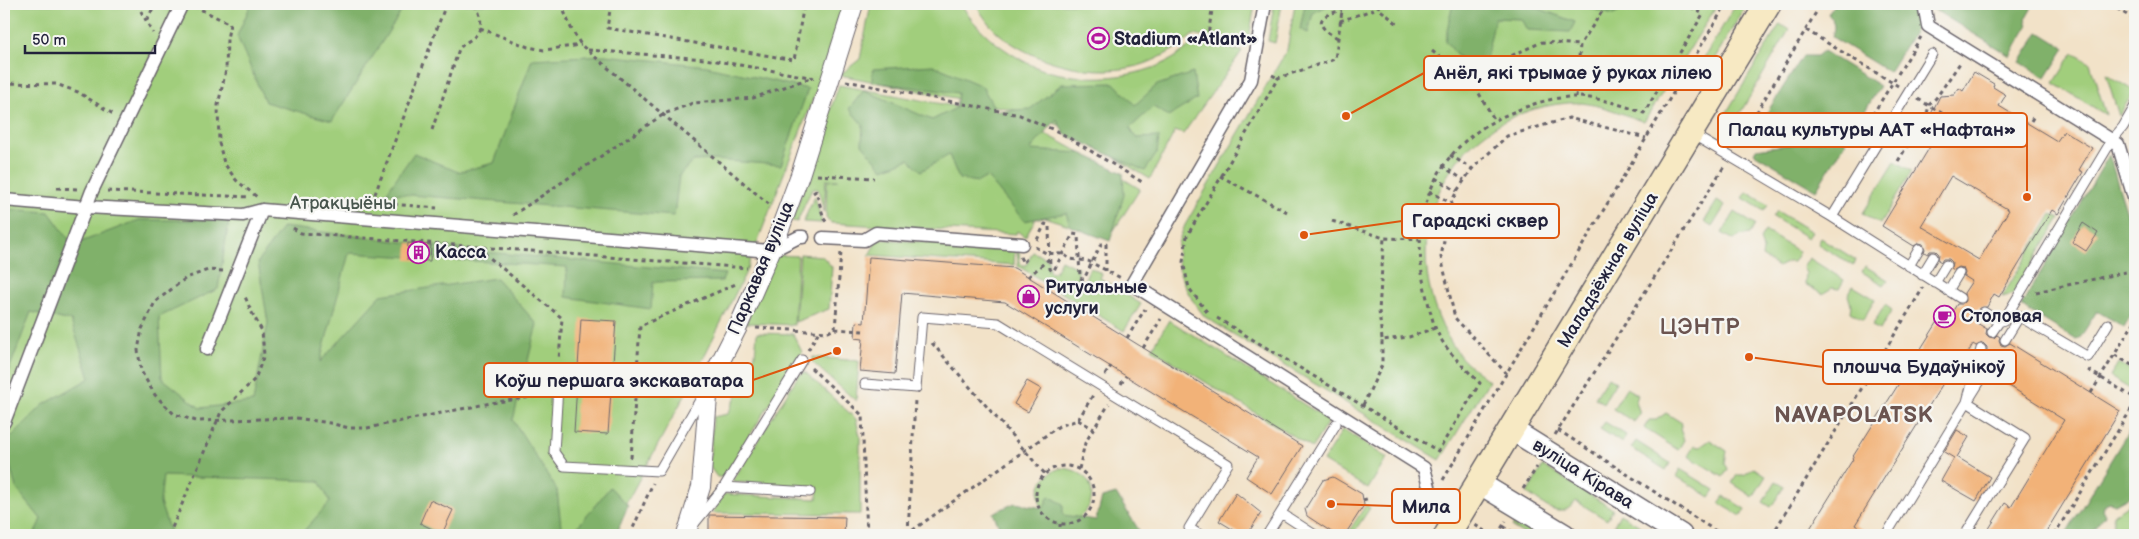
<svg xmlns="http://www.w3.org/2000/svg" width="2139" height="539" viewBox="0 0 2139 539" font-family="'Balsamiq Sans',sans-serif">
<rect width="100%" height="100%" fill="#f6f6f2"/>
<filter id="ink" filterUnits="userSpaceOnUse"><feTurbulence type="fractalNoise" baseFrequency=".02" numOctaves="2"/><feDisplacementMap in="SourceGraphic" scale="10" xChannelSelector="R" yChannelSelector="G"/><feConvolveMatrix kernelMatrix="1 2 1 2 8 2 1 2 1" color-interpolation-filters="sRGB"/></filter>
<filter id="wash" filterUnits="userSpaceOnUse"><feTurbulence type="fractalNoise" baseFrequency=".0096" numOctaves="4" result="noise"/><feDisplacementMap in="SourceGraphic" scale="20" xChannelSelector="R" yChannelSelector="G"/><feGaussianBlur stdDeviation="1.12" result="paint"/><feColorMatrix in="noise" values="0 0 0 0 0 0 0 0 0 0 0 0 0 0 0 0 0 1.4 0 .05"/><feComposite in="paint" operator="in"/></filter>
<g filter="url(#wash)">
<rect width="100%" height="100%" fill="#f2e2c8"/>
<path fill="#a1ce7b" stroke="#62785b" d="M4,4h843l-29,82 -73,188 -59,119 -77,142h-605z
M871,4h91c5,14 26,33 38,42 13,9 28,19 44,24 40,12 93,10 130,-12 7,-5 14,-11 21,-16l47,9 -59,83 -8,-3 -25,48 -86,-52 -39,-15 -185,-37 20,-16z
M975,4h280l-7,41 -55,-10c-14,12 -28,21 -46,28 -47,18 -122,0 -156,-37 -6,-7 -11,-15 -16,-22z
M1274,4h8l-7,39 -7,-2z
M1295,4h423l-74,118c-24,-9 -50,-21 -76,-19 -130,11 -182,151 -108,253 7,9 20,17 29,25l-49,79 -235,-143c-17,-21 -31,-45 -27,-73 1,-6 5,-13 7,-19l102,-175z
M1736,4h11l-47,79 -8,-5z
M1780,24l9,6 -63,107 -2,-11 1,-11z
M2073,53l17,10 16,52 -52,-32z
M2106,74l28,17 -15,25z
M839,85l158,29c52,17 97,47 143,75l-31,49 -71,-23 -13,22 -8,-6 -1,3 -185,-11 -5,-6 1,-36 11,-1h-12l-2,32 -6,-23h-6l-15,33 -5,-1z
M1895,161l17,10 -32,53 -17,-11z
M1747,192l21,13 -4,6 -21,-13z
M815,196l7,27 -19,-1z
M1717,201l8,5 -13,21 -8,-5z
M1777,211l35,21 -4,6 -35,-21z
M1735,212l20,13 -5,9 -11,2 -5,4 -12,-7z
M2052,214l8,4 -46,76 -12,3z
M1765,231l34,21 -6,10h-5l-10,5 -16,-10 1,-7 -3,-11z
M1821,238l35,22 -3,6 -35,-22z
M878,239l137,9 -1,17 -145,-10z
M1017,251l2,1 1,10 2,3h4l7,-13 15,7 1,12 2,2 4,-1 6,-12 12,6 5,1v12l3,2h3l6,-14 12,7 -2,4 41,26 -17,27 -106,-65z
M800,254l22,2 10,11 -3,42 -34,13z
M776,255l22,1 -4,69 -48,-2z
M1809,258l35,22 -5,9 -7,-1 -10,6 -17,-10 1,-11 -3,-5z
M1865,266l23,14 -4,5 -22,-13z
M1853,286l22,13 -12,21 -13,-8 1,-7 -3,-10z
M1885,305l7,5 -12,20 -8,-4z
M1169,320l160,100 -17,28 -160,-99z
M757,333l36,1 9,18 -78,125h-7l-8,-11 4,-49 15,-3 27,-59z
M813,357l46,4 -3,40 -44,-39z
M2118,363l17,10v19l-25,-15z
M805,372l51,47 4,17v78l-148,-1 12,-19 93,5 1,-12 -86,-5 66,-106z
M1608,377l8,5 -13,21 -8,-5z
M1626,388l12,7 -2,6 4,13 -6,8 -21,-13z
M1666,413l16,10 -2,6 4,11 -6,10 -34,-22 5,-8h7z
M1605,422l21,13 -4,8 -22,-14z
M1343,429l44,29 -19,31 -45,-28z
M1710,440l17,11 -2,12 3,6 -5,8 -35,-21 6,-10 6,1z
M1636,441l34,22 -4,7 -35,-22z
M1543,466l70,43 -6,11 -31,-19c-17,22 -31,3 -49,-8z
M1061,468c32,1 42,33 16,51l-31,-5c-14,-19 -7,-39 15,-46z
M1754,468l12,8 -13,21 -21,-14 5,-8h7z
M1680,469l35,21 -5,7 -34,-21z
M1776,481l8,6 -13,20 -8,-5z
M1724,496l21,13 -4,7 -22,-13z
M2135,499v36h-19l-3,-7v-13z
M1366,505l4,3 -18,27h-12l7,-1z
M1620,514l35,21h-25l-16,-10z
M1516,521l28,14h-18l-14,-8z"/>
<path fill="#80b16b" stroke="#516a53" d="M251,4h155l-74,117 -67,-19 -28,-66z
M1305,4h26l-18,9 -5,20 -8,-4z
M1459,4h18l4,3 9,-3h42v2l43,16 -5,10 -43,-2 -6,-11 -26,-1 -10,47 -13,7 -27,-31 7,-34z
M1577,4h58l-22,11z
M1834,4h83l4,17 -32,51 -57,-35c3,-9 3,-16 -4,-23z
M1929,4h105l-8,14 2,8 -18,30 -80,-49z
M2039,32l26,16 -19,30 -26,-16z
M1823,51l57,35 -24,40 -92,10 -5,-11 44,-69h14z
M605,55l102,11 101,23 -27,76 -67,-5 -21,1 -14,15 -5,40 -288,-23 28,-40 44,19 36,-9 38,-104z
M933,65l49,21 14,25 34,-2 32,-25 52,-1 21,22 22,-20 36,-12 4,26 -28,17 -16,-9 -23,21 6,10 23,-1 -2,16 -12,18 -81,-37 -7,-15 -27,31 51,3 42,20 1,22 -14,46 -40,-15 -4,-13 -42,8 -37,-44 -9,5 -19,-3 -10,-24 -28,16 -12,-12 -26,10 -21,-25 1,-19 -14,-16 15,-19 68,30 24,-12 2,-15 -86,-11 1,-13z
M1839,138l7,4 -30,48 -62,-37 2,-4z
M2109,155l26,85v68l-11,19 -27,-16 -17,27 -5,1 -54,-33z
M4,209l45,3 24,33 66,-25h90l-11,69 -59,28 3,61 38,30 53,-6 15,-79 -10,-61 25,-35 191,24 251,23 -3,7 -69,1 -2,27 -85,-12 1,-30 -218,-14 -29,109 61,-67 115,-17 41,46 -24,96 44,70 5,45h-262l30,-33 -11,-21 -156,-5 -3,27 11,32h-137l7,-16 -25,-31 -12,-44 39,-39 47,-27 -19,-57 -40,-9 -27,71z
M2133,424l2,5v64l-20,11 -5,-2 -5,2 -3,5 3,6 -16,20h-24z
M610,487l18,19 -12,29h-45z
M1116,494l26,41h-142l1,-4 -8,-18 22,-10 28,5 6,-12 14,8v11l33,5 6,-22z"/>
<g id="blocks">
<path fill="#f2b278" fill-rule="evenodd" d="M1974,72l20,12 -1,3 13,8 -7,11 58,35 7,-10 28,17 -13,22 4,2 -25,42 -6,-4 -53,87 -5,-3 -7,13 -8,1 -1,4 3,5 -4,6 10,6 -1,5 3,3 5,1 3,-3 3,2 -1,3 2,5 4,1 5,-3 110,68 -76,124h-59l20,-32 6,4 53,-87 -71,-44 8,-15 -1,-7 -5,-3 -6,3 -2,-2v-5l-4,-4 -7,3 -3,-2 -18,31 -5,-3 -95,153 17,10h-66l47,-76 -1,-1 92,-146 6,4 7,-12h5l3,-3 -1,-8 8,-12 -8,-5 1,-3 -2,-5 -4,-1 -5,3 -3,-2 1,-6 -3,-3h-6l-2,3 -3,-2 1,-6 -3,-3h-6l-2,3 -4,-2 1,-3 -2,-5 -4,-1 -5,3 -32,-20 49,-81 -4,-3 6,-10 -7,-14 6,-6 8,-16 14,-1 5,-7 4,3zM1951,176l58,34 -30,50 -58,-34z
M2083,223l15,10 -12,18 -14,-9z
M408,243l23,2 -1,16 -23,-1z
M869,257l145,11 288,178 -30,48 -26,-17 12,-20 -253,-155 -103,-9 -7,81 -35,-3 3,-32 -8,-1 1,-16 8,1z
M581,319l35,2 -8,113 -34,-2z
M1027,381l14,8 -13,23 -14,-8z
M1957,430l12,7 -12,20 33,20 -14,24 -35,-20 13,-23 -10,-6z
M1333,477l29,17 2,11 -18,28 -10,2 -29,-19 -2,-7 18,-29z
M1236,493l25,20 -14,22h-5l-23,-14z
M430,500l23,10 -11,24 -22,-11z
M709,515l136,2 -1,18h-135z"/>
</g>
</g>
<g filter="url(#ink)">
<use href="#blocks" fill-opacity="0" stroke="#6b656c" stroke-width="1"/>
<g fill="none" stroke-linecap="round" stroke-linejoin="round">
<defs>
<path id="service" d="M1692,134l140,83 128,81
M1832,217l100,-163
M1909,266l10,-17
M1922,275l11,-18
M1935,283l11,-18
M1948,291l11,-18
M2010,311l78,46 20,-33
M1984,312l15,10
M1992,332l7,-10 5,-2 108,-180 11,-13 12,-21
M2005,340l14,-23
M559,370l-5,82 10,14 95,5 45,-78
M865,384l51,4 6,-71 76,6 230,141 -39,64 11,7
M724,487l86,5
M1281,513l34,22
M694,524l30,-37 78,-127
M1267,535l69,-111
M1886,535l81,-133 14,-53
M1965,535l60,-97 -58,-36 28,-45"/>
<path id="pedestrian" d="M1265,4l-14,76 -119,204 292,184 8,30 27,17
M1924,4l4,22 190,118 17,57
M4,200l82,7 157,8 19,-5 509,41 28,-14h4
M823,238l41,2 12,-7 146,11
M207,349l55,-139
M4,422l88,-231 90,-187"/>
<path id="minor" d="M686,535l15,-48 8,-103 29,-57 39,-90 23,-62 54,-171"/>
<path id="tertiary" d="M1511,429l170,106
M1479,483l86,52"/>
<path id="secondary" d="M1447,535l321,-531"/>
</defs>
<use href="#service" stroke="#6b656c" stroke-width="11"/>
<use href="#pedestrian" stroke="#6b656c" stroke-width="15"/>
<use href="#minor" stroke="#6b656c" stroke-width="20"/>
<use href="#tertiary" stroke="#6b656c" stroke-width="24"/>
<use href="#secondary" stroke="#6b656c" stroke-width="28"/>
<path stroke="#6b656c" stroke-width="3" stroke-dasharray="4 4" stroke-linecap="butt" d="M137,4l16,29
M561,4l10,24 10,17 190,161
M611,4l-4,24 187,32 10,-56
M810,4l22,3v-3
M1213,4l-5,31 37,7
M1379,4l-1,4 21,17
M2110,4l25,16
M194,6l36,18 -3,15 -1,31 -8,35 1,38 5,20 12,17 21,17
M2119,10l4,-6
M4,19l5,-15
M147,20l8,-16
M1340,21l38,-13
M480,28l48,19 16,3 37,-5
M1806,30l92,56
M1338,38c-24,-11 -22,-24 4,-27
M588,50l117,9 110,19
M1432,51l42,34 20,34
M1272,75l6,3
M846,81l174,34 41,18 81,49
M4,83l52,1 22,8 35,22
M1474,85l32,-27 36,-16 38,3
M1576,97l4,-52 27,-41
M1918,99l25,15
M2031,121l4,-7
M432,130l27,-81c5,-7 13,-9 18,-15 7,-9 3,-23 -3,-30
M1738,146l125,-16 58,-93
M1736,147l85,-143
M1450,155l22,14
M1898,161l29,-47 2,-9 7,-7 24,-35
M1442,166l22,14
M817,175l57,3
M1220,176l69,37
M1435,178l22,13
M57,188l21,1
M107,191l143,6
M1429,191l22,12
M813,193l3,-2 8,28 4,5
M346,200l91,8
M372,202l74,-198
M513,215l151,-101 29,-11 60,-5 60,-21
M1332,221l52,17 35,1
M293,228l8,5 446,35
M1037,240l8,-16 4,1 1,44 2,2 2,-1 19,-36 5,1 2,43 2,1h2l17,-35h5v27
M1035,247l11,6 17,1 7,5 18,2 33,17
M478,248l84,70 -3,42
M1020,257l3,6 5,-6
M223,271l-15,-1 -22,8 -31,24 -13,27 -4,21 3,21 14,24 19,19 22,7 100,-3 34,5 19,5h18l124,-25 54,-8
M1028,277l22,-19
M2036,292l99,-22
M1207,312l-18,-24 -6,-26 4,-26 91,-158 57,-19 8,-55
M1217,318l221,133 42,-68c-17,-17 -36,-33 -45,-56 -3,-8 -5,-17 -7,-25 -23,-84 4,-159 88,-191 18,-8 42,-15 62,-14 24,1 44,8 66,16l59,-99 -17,-10
M756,328l72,4 7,-3 28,2
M835,329l6,-77
M1127,338l18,-29
M1382,339l-3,-28 5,-73
M932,343l113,131
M1143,348l18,-29
M808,350l11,-19
M2115,355l20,12
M811,368l51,47 5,120
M2088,370l47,28
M1507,374l-52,-56 -14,-61 10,-54 6,-12 15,-22 35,-33 62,-18 77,20
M1105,375l6,-9
M1121,384l5,-8
M611,388l80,4
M2091,393l44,-72
M1363,405l19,-40v-25l27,-3 26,-9
M1078,420l16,9
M1558,430l164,105
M1555,435l170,-270
M631,458l9,-132 98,-43
M1036 495a29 29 0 1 1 58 0a29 29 0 1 1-58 0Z
M1079,469l6,-26 24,-39
M1443,480l283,-476
M1523,489l14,-22
M1363,500l7,-2
M1475,525l16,10
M1503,526l14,9
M908,533l7,-133
M169,535l52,-123 34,-33 9,-24 -2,-24 -11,-20 -7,-17
M630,535l23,-52
M906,535l153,-109 19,-6 15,-25
M1060,535v-11
M1497,535l9,-14
M1772,535l151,-247
M2054,535l81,-132"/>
<use href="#service" stroke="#fff" stroke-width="9"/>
<use href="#pedestrian" stroke="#fff" stroke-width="12"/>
<use href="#minor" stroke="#fff" stroke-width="18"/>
<use href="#tertiary" stroke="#fff" stroke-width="21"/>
<use href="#secondary" stroke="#f7e9c3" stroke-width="25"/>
</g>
</g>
<defs>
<symbol id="stadium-ring" viewBox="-11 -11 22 22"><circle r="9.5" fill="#f6f6f2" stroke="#b5179e" stroke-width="1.5"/><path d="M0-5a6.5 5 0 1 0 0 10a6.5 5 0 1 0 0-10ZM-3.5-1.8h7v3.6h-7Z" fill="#b5179e"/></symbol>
<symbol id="building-ring" viewBox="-11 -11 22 22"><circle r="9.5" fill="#f6f6f2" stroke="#b5179e" stroke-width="1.5"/><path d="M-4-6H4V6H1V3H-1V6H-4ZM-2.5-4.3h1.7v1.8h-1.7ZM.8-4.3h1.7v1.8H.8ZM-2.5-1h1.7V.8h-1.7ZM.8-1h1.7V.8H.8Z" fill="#b5179e"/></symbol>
<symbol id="shop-ring" viewBox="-11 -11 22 22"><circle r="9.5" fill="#f6f6f2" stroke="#b5179e" stroke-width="1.5"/><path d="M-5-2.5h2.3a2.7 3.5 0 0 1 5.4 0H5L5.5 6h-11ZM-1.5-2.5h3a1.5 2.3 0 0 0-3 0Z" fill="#b5179e"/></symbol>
<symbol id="cafe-ring" viewBox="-11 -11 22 22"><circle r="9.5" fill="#f6f6f2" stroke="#b5179e" stroke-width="1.5"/><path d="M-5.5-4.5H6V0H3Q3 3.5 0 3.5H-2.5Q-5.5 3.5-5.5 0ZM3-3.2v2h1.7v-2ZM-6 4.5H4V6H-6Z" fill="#b5179e"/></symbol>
</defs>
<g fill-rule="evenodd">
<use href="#stadium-ring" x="1086" y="26" width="25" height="25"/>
<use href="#building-ring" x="406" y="240" width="25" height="25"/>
<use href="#shop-ring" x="1016" y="284" width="25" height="25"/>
<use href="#cafe-ring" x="1932" y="304" width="25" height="25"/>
</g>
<g text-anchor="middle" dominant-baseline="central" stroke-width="4.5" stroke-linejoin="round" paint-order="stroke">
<g font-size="18" font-weight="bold" fill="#22223b" stroke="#f6f6f2" text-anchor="start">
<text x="1114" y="39">Stadium «Atlant»</text>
<text x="435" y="252">Касса</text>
<text x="1045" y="287">Ритуальные<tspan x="1045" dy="21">услуги</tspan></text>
<text x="1961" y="316">Столовая</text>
</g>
<g font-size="18" fill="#48564e" stroke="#f6f6f2">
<text x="343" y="203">Атракцыёны</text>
</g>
<g font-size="18" fill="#22223b" stroke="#f6f6f2">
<text transform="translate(761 268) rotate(-67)">Паркавая вуліца</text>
<text transform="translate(1608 270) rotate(-59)">Маладзёжная вуліца</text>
<text transform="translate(1583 474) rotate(32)">вуліца Кірава</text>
</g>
<g font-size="22" font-weight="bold" letter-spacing="1" fill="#6b5450" stroke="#f6f6f2">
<text x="1700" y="327">ЦЭНТР</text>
<text x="1854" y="415">NAVAPOLATSK</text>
</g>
</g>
<path fill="none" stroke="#de560e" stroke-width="2" d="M1346 116L1424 73M2027 197L2027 130M1304 235L1402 221M1749 357L1823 367M837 351L753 380M1331 504L1392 506"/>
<g fill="#de560e" stroke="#f6f6f2" stroke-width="2">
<circle cx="1346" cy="116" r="5"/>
<circle cx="2027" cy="197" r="5"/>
<circle cx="1304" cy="235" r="5"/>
<circle cx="1749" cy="357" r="5"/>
<circle cx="837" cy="351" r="5"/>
<circle cx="1331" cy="504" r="5"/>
</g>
<g fill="#f6f6f2" stroke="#de560e" stroke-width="2">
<rect x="1424" y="56" width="298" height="34" rx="5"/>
<rect x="1718" y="113" width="309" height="34" rx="5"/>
<rect x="1402" y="204" width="157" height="34" rx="5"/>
<rect x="1823" y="350" width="193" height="34" rx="5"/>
<rect x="484" y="363" width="269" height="34" rx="5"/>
<rect x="1392" y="489" width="68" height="34" rx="5"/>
</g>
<g font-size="19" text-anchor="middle" font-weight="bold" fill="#22223b">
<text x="1573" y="79">Анёл, які трымае ў руках лілею</text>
<text x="1872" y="136">Палац культуры ААТ «Нафтан»</text>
<text x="1480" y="227">Гарадскі сквер</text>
<text x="1919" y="373">плошча Будаўнікоў</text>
<text x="619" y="387">Коўш першага экскаватара</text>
<text x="1426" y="513">Мила</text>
</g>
<rect width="2139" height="539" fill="none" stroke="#f6f6f2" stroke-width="20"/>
<path d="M25 45v8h130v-8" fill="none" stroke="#22223b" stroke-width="2.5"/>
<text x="32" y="45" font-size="15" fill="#22223b" stroke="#f6f6f2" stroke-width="4" paint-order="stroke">50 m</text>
</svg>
